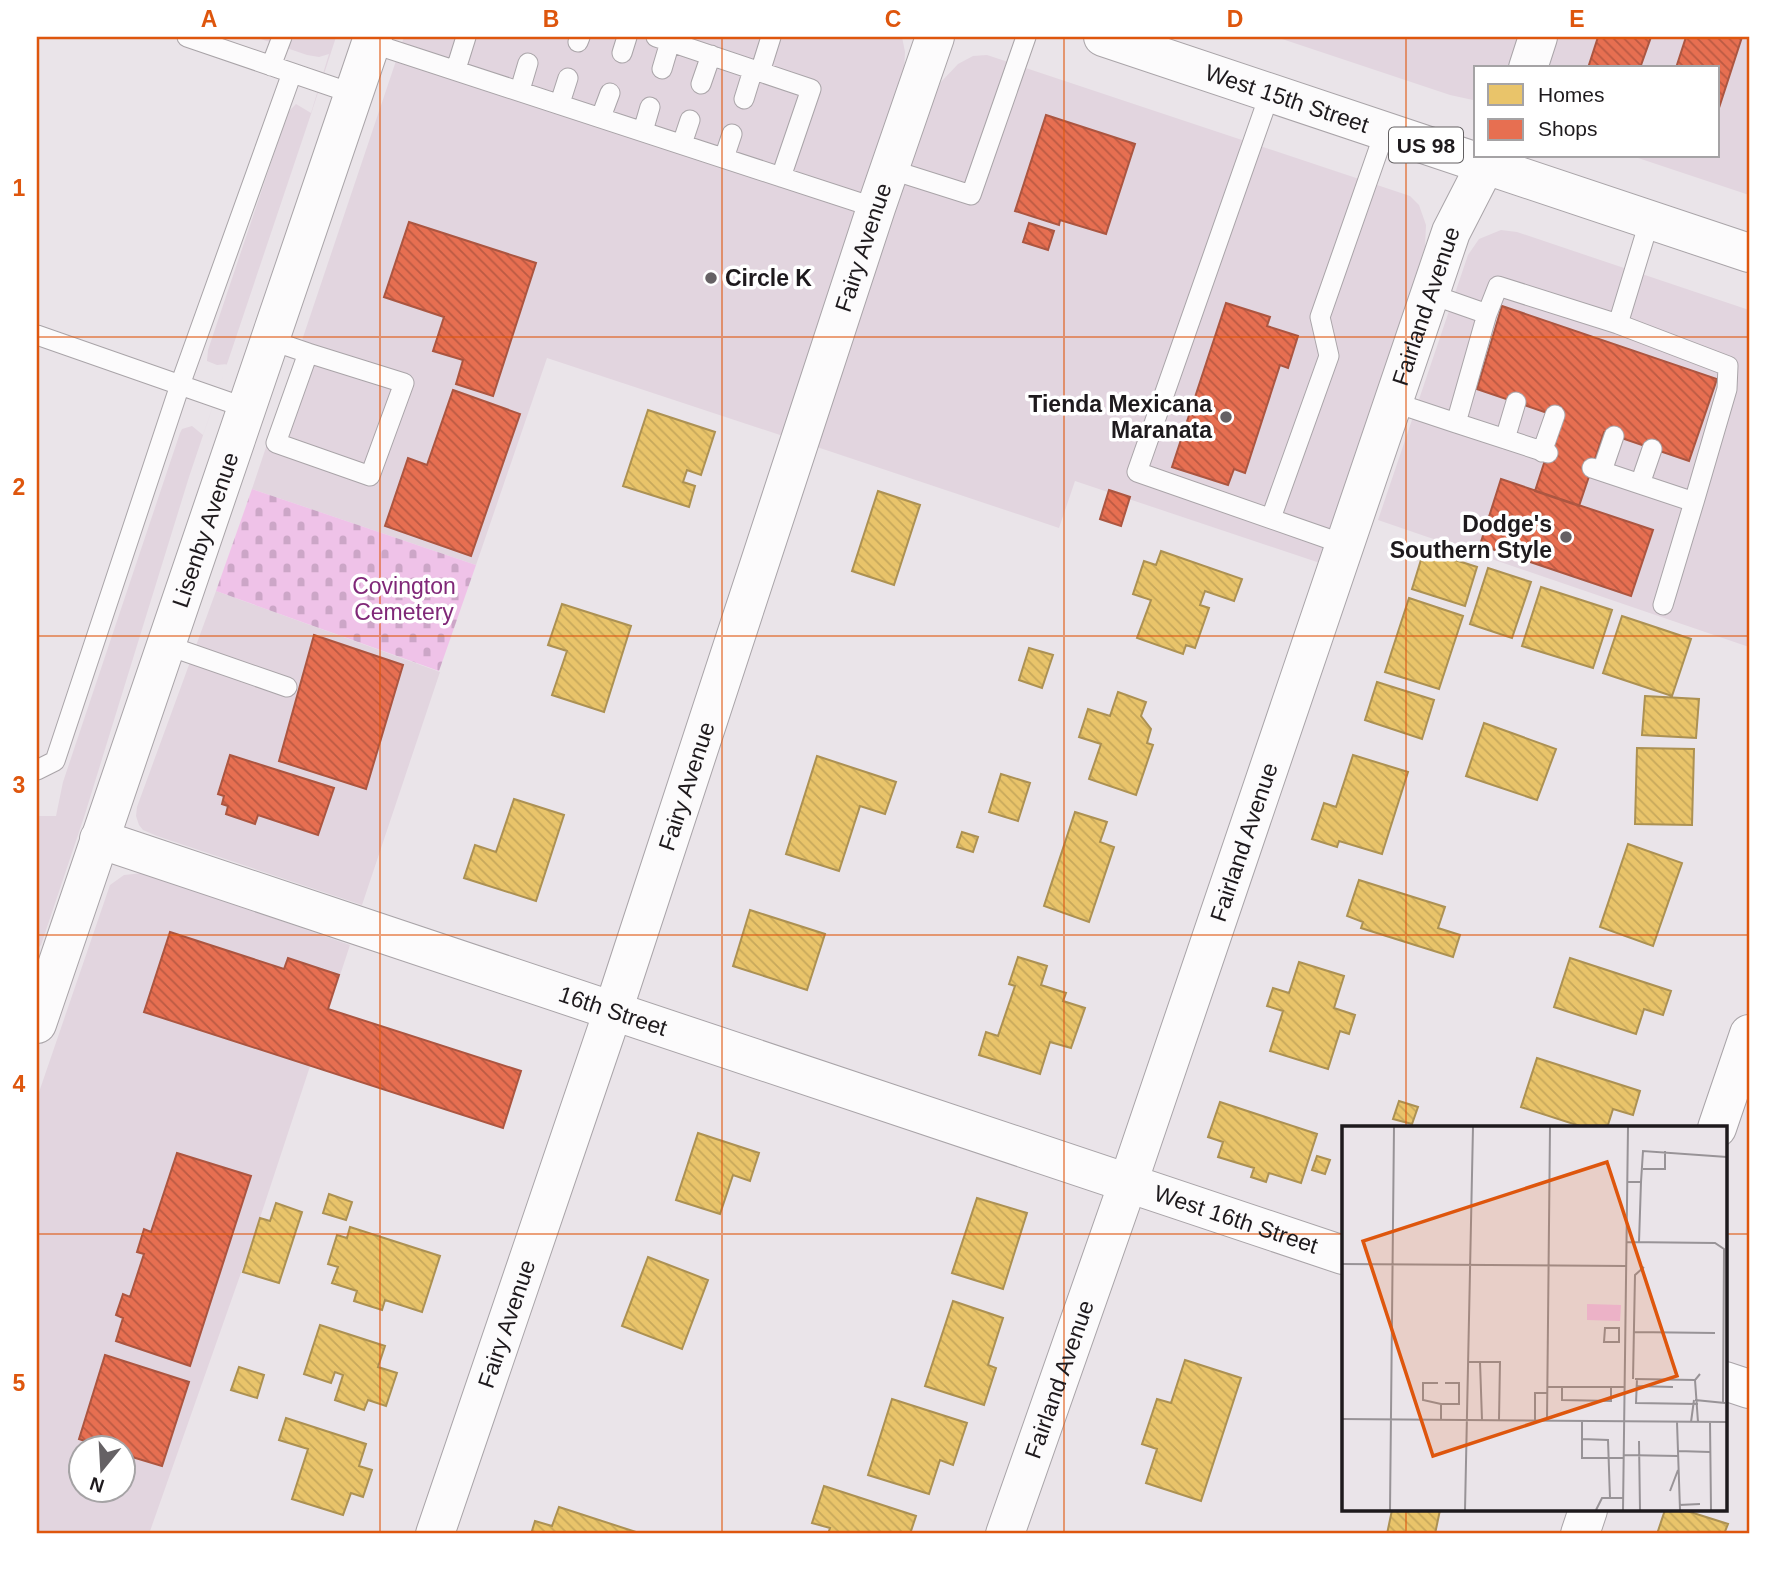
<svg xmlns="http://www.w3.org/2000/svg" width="1786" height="1571" viewBox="0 0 1786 1571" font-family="Arial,sans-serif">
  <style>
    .built { fill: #e2d5df; fill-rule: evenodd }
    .cemetery { fill: url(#cemetery-stones) }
    .homes { fill: url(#homes-back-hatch); stroke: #ac9153; stroke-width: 2 }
    .shops { fill: url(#shops-back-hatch); stroke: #ab5641; stroke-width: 2 }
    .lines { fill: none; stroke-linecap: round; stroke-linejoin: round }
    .lane-casing { stroke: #a9a4a8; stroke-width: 21 }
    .street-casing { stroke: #a9a4a8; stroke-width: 40 }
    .secondary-casing { stroke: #a9a4a8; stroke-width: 40 }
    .highway-casing { stroke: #a9a4a8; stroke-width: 40 }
    .lane { stroke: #fcfbfc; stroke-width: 19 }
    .street { stroke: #fcfbfc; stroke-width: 38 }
    .secondary { stroke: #fcfbfc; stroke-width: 38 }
    .highway { stroke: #fcfbfc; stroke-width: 38 }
    .grid { fill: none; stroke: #de560d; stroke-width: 2; stroke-opacity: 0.55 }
    .poi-dot { fill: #656164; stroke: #fff; stroke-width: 2.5 }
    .labels { text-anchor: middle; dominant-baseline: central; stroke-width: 7; stroke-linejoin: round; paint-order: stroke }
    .shield { fill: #fff; stroke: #625f61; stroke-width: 2 }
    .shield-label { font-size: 21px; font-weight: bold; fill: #1e1a1d }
    .street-label { font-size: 23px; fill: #1e1a1d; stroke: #fff }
    .poi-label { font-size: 23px; font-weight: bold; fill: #1e1a1d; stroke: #fff; text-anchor: end }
    .park-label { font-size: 23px; fill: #802878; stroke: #fff }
    .inset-road { fill: none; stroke: #989397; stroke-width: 2 }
    .view { fill: #de560d; fill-opacity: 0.15; stroke: #de560d; stroke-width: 3.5 }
    .inset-edge { fill: none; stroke: #1e1a1d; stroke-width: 3.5 }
    .neatline { fill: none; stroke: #de560d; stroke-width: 2.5 }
    .grid-label { font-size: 23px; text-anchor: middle; font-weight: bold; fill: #de560d }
  </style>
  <defs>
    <pattern id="cemetery-stones" width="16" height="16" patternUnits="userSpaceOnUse" patternTransform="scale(1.75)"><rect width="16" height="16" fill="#efc2e8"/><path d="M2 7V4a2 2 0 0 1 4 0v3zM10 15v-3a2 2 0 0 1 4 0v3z" fill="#cca6c7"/></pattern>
    <pattern id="homes-back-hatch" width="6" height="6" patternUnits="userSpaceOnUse" patternTransform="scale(1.75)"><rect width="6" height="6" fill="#e9c46a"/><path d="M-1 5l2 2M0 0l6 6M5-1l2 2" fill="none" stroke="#c7a85b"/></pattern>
    <pattern id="shops-back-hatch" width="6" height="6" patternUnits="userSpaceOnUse" patternTransform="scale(1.75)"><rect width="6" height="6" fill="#e76f51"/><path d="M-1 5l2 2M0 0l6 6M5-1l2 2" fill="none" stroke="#bb5a43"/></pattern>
  </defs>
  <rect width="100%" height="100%" fill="#eae4e9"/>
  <!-- built -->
  <path class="built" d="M255 37H336L311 114 189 477 85 814 41 945 37 949V816H56L63 782 180 433 182 429 192 426 203 435 227 364 217 365 207 361 208 350 288 112 296 104 311 113 329 54 319 57 307 55Z
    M404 37H902L905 52 904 72 786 437 547 358 476 565 252 489Z
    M1276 37H1519L1509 68H1476V100H1473L1450 95Z
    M1557 37H1749V195L1632 156H1718V68H1548Z
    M987 55 1410 196 1419 205 1426 225 1425 247 1320 563 1075 481 1059 528 814 446 936 92 941 82 958 64 973 56Z
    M1501 230 1517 232 1749 310V647L1378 520 1468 255 1479 239Z
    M216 591 440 672 362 905 157 836 143 830 139 825 136 816 137 807Z
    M143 873 350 945 255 1233 149 1534H37V1098L110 885 124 875ZM80 1448H122V1490H80Z"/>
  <!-- cemetery -->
  <path class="cemetery" d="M252 489 476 565 439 671 216 591Z"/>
  <!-- homes -->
  <path class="homes" d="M648 410 715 432 701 475 687 470 683 482 695 486 689 507 623 486Z
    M878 491 920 505 894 585 852 571Z
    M1424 550 1477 567 1465 606 1412 589Z
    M1161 551 1242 579 1234 601 1205 591 1200 605 1209 608 1195 648 1186 645 1183 654 1137 638 1151 600 1133 594 1144 561 1156 565Z
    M1488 568 1531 582 1512 638 1470 624Z
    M1541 587 1612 610 1593 668 1522 646Z
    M1409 598 1463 616 1439 689 1385 672Z
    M562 604 631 626 604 712 552 695 567 651 548 645Z
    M1622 616 1691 639 1672 696 1603 673Z
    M1029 648 1053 655 1042 688 1019 680Z
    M1377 682 1434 700 1422 739 1365 720Z
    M1118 692 1146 702 1141 716 1151 729 1147 743 1153 745 1136 795 1089 779 1101 744 1079 737 1088 709 1110 716Z
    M1645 696 1699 699 1696 738 1642 735Z
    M1484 723 1556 749 1537 800 1466 776Z
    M1637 748 1694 749 1692 825 1635 824Z
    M1353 755 1408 772 1382 854 1339 841 1337 847 1312 839 1324 803 1336 807Z
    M817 756 896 782 885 814 860 806 839 871 786 854Z
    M1001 774 1030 783 1018 821 989 812Z
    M514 799 564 815 536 901 464 878 475 845 496 852Z
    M1075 812 1107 822 1100 842 1114 847 1089 922 1044 906Z
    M962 832 978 837 973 852 957 847Z
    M1628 844 1682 863 1653 946 1600 927Z
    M1359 880 1445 907 1438 928 1460 935 1453 957 1361 928 1363 922 1347 916Z
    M750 910 825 934 807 990 733 966Z
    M1018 957 1047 966 1041 985 1066 993 1063 1001 1085 1008 1071 1048 1050 1042 1040 1074 979 1055 986 1032 998 1036 1015 986 1009 984Z
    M1570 958 1671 991 1663 1015 1644 1009 1636 1034 1554 1007Z
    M1299 962 1344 976 1334 1008 1355 1015 1349 1034 1340 1031 1328 1069 1270 1051 1283 1011 1267 1006 1273 988 1289 993Z
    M1537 1058 1640 1091 1633 1115 1613 1109 1607 1128H1586L1521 1107Z
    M1399 1101 1418 1107 1412 1124 1393 1119Z
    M1220 1102 1317 1134 1301 1183 1269 1173 1266 1182 1251 1177 1254 1168 1218 1157 1223 1142 1208 1137Z
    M698 1133 759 1153 750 1181 733 1175 720 1214 676 1200Z
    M1317 1156 1330 1160 1325 1174 1312 1170Z
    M329 1194 352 1202 346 1220 323 1213Z
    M977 1198 1027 1213 1003 1289 952 1273Z
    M276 1203 302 1212 279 1283 243 1272 260 1218 270 1221Z
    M350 1227 440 1256 422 1312 385 1300 382 1310 354 1301 357 1291 332 1283 338 1267 328 1264 337 1235 347 1238Z
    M648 1257 708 1280 682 1349 622 1326Z
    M953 1301 1003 1318 988 1365 996 1368 984 1405 925 1386Z
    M320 1325 385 1346 378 1367 397 1373 386 1406 368 1400 364 1410 335 1400 343 1375 335 1372 331 1383 304 1374Z
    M1185 1360 1241 1378 1201 1501 1146 1483 1157 1449 1142 1444 1157 1399 1171 1403Z
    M239 1367 264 1375 257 1398 231 1390Z
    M892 1399 967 1423 953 1465 940 1460 929 1494 868 1475Z
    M286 1418 366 1444 359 1466 372 1470 363 1497 351 1493 343 1515 292 1499 308 1449 279 1440Z
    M824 1486 916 1516 910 1534H828L830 1528 812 1523Z
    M559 1507 636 1532V1534H531L535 1521 552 1526Z
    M1392 1510H1440L1435 1534H1387Z
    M1665 1510H1684L1728 1524 1724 1534H1657Z"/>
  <!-- shops -->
  <path class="shops" d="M1598 37H1651L1640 68H1588Z
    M1686 37H1742L1718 111V68H1676Z
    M1046 115 1135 144 1106 234 1060 220 1059 225 1015 211Z
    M409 222 536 263 493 396 456 384 463 360 433 351 444 317 384 297Z
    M1029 223 1054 231 1048 250 1023 242Z
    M1226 303 1270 317 1267 326 1298 336 1288 368 1280 365 1245 473 1234 469 1228 485 1172 467Z
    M1502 306 1717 379 1689 461 1604 432 1579 506 1535 491 1559 417 1477 389Z
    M453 390 520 414 471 556 385 526 408 458 427 465Z
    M1501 479 1653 530 1631 596 1480 545Z
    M1109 490 1130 497 1121 526 1100 519Z
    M314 635 403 665 366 789 279 761Z
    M230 755 334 788 318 835 258 815 255 824 226 814 228 806 222 804 224 796 218 794Z
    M170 932 284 969 288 958 339 975 328 1009 521 1071 503 1128 144 1012Z
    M177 1153 251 1176 190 1366 116 1341 123 1318 116 1315 123 1294 130 1297 144 1254 137 1252 144 1229 151 1232Z
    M105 1355 189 1382 162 1466 122 1454V1448H107L79 1439Z"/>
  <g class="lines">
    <!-- lane casing -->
    <g class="lane-casing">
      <path id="lane" d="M187 37 354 94
        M656 37 811 89 781 177
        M578 42 580 37
        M371 43 876 208
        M622 53 627 37
        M271 66 282 37
        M456 69 466 37
        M662 69 670 42
        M760 72 771 37
        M701 84 711 55
        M520 90 528 63
        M1270 93 1137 472 1346 545
        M744 99 753 70
        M560 103 568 78
        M601 117 610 93
        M643 131 650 107
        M682 144 690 120
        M724 158 732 134
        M889 169 971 195 1026 37
        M1430 294 1487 314
        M37 335 246 408
        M270 340 308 353
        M308 353 404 383 370 476 276 443Z
        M1393 402 1456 423
        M1505 439 1516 402
        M1542 452 1555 415
        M1548 453 1456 423 1487 314 1498 286 1618 324 1650 219
        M1592 468 1694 502 1727 389 1728 366 1618 324
        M1602 471 1614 436
        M1640 484 1652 449
        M1271 518 1329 356 1320 317 1385 131
        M1663 605 1694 502
        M166 645 287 687
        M37 770 55 761 180 385 292 73"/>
    </g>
    <!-- street casing -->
    <g class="street-casing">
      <g id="street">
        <path d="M1528 68 1538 37"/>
        <path id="s1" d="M99 839 1343 1255"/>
        <path d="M1717 1128 1749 1034"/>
        <path d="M1725 1381 1749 1389"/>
        <path id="s2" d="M435 1534 613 1011 876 208 935 37"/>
        <path id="s3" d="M1005 1534 1128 1183 1451 232 1490 156"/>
        <path d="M1580 1534 1588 1510"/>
      </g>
    </g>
    <!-- secondary casing -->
    <g class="secondary-casing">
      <g id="secondary">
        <path id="s4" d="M37 1024 373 37"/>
      </g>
    </g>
    <!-- highway casing -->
    <g class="highway-casing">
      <g id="highway">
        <path id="s5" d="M1103 37 1749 253"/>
      </g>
    </g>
    <!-- lane -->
    <use href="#lane" class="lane"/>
    <!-- street -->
    <use href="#street" class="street"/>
    <!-- secondary -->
    <use href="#secondary" class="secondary"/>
    <!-- highway -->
    <use href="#highway" class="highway"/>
  </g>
  <!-- grid -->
  <path class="grid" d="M380 37V1534M722 37V1534M1064 37V1534M1406 37V1128M37 337H1749M37 636H1749M37 935H1749M37 1234H1343M1725 1234H1749M1406 1510V1534"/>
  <!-- markers -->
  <g class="poi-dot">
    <circle cx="711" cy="278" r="7"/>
    <circle cx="1226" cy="417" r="7"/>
    <circle cx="1566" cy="537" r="7"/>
  </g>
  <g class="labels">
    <!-- shield labels -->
    <rect class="shield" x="1389" y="127.5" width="74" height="35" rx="5"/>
    <g class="shield-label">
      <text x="1426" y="145">US 98</text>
    </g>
    <!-- street labels -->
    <g class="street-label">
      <text stroke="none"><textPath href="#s5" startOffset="194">West 15th Street</textPath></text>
      <text stroke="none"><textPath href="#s2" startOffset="1356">Fairy Avenue</textPath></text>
      <text stroke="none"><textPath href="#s3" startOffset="1298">Fairland Avenue</textPath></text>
      <text stroke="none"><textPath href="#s4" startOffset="522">Lisenby Avenue</textPath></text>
      <text stroke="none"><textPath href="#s2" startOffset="789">Fairy Avenue</textPath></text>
      <text stroke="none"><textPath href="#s3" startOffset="732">Fairland Avenue</textPath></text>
      <text stroke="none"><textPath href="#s1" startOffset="542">16th Street</textPath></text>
      <text stroke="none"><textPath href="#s1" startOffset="1199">West 16th Street</textPath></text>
      <text stroke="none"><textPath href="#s2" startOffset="222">Fairy Avenue</textPath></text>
      <text stroke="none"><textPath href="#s3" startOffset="164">Fairland Avenue</textPath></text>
    </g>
    <!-- poi labels -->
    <g class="poi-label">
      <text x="725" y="278" text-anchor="start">Circle K</text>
      <text x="1212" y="404">Tienda Mexicana<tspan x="1212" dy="26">Maranata</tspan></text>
      <text x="1552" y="524">Dodge's<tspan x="1552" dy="26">Southern Style</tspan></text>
    </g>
    <!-- park labels -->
    <g class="park-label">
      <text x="404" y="586">Covington<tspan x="404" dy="26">Cemetery</tspan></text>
    </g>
  </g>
  <!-- overview -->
  <g transform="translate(1342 1126)">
    <rect width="385" height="385" fill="#eae4e9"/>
    <path d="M245 178 279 179 278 195 245 194Z" fill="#efc2e8"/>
    <path class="inset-road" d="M301 43H323V25M285 56H299L301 25 385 31M284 116 373 117 382 123 381 277M297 116 299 56M0 138 284 140M263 202H277V216H262ZM291 206 373 207M126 236H158L157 294M138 236 140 294M291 253 293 149 302 141M293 253 353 254M295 253 294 277 356 278M96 257H81V274L99 278M294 260 331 261M206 261H282M220 261V274L269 275V261M353 274 383 277M0 293 385 296M99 294V278H117V257H103M193 294V267H206M205 294 208 1M240 295V332H282M335 296 338 384M349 296 352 274M356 296 353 254 358 248M368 296 369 384M240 313 266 314 268 372M297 315 298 384M336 325 368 326M282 329 336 330M328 365 336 344M337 379 358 378M48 384 52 1M123 384 131 1M254 384 260 372H281M281 384 286 1"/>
    <path class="view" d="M265 36 335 250 91 330 21 115Z"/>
    <rect width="385" height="385" class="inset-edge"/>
  </g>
  <!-- border -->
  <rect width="1786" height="1571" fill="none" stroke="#ffffff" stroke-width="77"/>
  <!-- legend -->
  <rect x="1474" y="66" width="245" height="91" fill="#ffffff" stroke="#a5a3a5" stroke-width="2"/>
  <rect x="1488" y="84" width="35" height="21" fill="#e9c46a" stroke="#a5a3a5" stroke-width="2"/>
  <text x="1538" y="102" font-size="21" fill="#1e1a1d">Homes</text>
  <rect x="1488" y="119" width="35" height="21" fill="#e76f51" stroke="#a5a3a5" stroke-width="2"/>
  <text x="1538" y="136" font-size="21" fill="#1e1a1d">Shops</text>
  <!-- north arrow -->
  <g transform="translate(102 1469) rotate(198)"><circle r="33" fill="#ffffff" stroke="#a5a3a5" stroke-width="2"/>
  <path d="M0-5L12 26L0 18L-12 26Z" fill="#656164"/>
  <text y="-10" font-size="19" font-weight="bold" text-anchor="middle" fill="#1e1a1d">N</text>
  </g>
  <rect x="38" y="38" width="1710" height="1494" class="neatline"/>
  <g class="grid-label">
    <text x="209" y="27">A</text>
    <text x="551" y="27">B</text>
    <text x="893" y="27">C</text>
    <text x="1235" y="27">D</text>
    <text x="1577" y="27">E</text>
    <text x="19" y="196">1</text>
    <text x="19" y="495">2</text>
    <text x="19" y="793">3</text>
    <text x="19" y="1092">4</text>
    <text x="19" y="1391">5</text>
  </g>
</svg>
